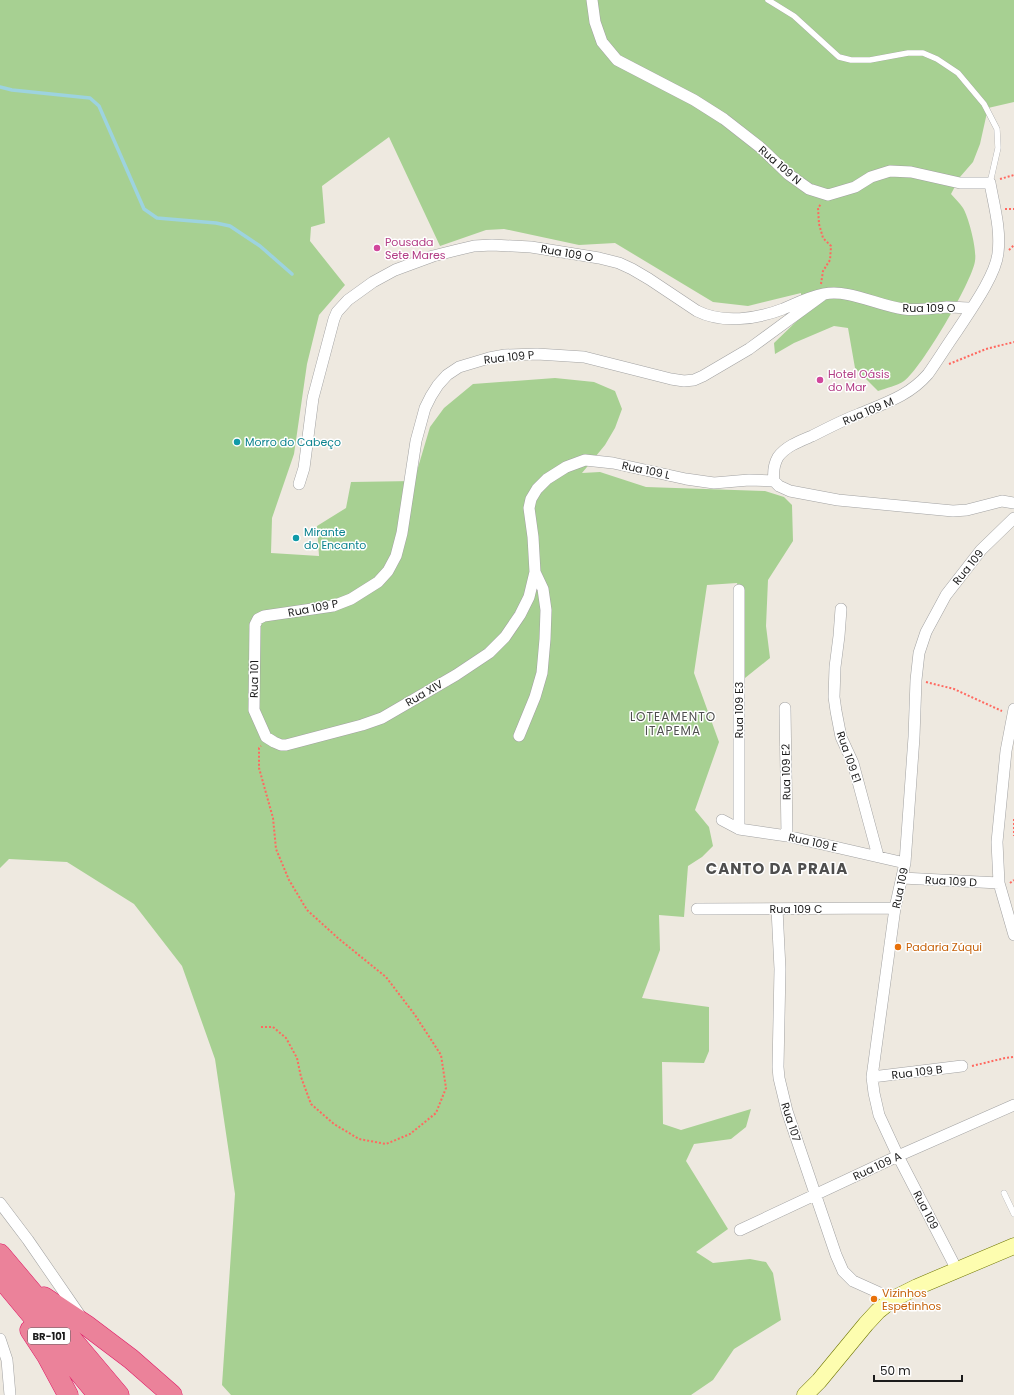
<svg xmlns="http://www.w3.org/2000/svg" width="1014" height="1395" viewBox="0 0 1014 1395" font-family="Poppins,sans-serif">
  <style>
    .forest { fill: #a7d092 }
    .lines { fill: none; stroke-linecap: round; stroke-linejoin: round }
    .stream { stroke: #9dd3df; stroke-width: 3.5 }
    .service-casing { stroke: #a2a2a2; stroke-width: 6 }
    .minor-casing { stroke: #a2a2a2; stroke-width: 12 }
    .secondary-casing { stroke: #6e7500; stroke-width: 17 }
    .motorway-casing { stroke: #e01967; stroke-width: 21 }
    .path { stroke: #ff6960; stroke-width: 2; stroke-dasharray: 2 2; stroke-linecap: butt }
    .service { stroke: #fff; stroke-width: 5.5 }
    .minor { stroke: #fff; stroke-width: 11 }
    .secondary { stroke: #fdfdaf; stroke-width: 16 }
    .motorway { stroke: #eb829a; stroke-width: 20 }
    .hotel-dot { fill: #d1479c; stroke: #fff; stroke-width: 1.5 }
    .culture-dot { fill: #0f9aa8; stroke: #fff; stroke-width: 1.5 }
    .food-dot { fill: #e8710a; stroke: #fff; stroke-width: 1.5 }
    .labels { text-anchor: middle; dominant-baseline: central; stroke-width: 3; stroke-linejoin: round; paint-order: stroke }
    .shield { fill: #fff; stroke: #5f5f5f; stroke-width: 1 }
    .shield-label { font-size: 10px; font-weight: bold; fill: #1b1b1b }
    .street-label { font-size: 11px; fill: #1b1b1b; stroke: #fff }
    .hotel-label { font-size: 11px; fill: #b23c85; stroke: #fff; text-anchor: start }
    .culture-label { font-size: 11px; fill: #0d838f; stroke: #fff; text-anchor: start }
    .food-label { font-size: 11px; fill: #c56008; stroke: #fff; text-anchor: start }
    .neighbourhood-label { font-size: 12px; letter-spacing: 1px; fill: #4e4e4e; stroke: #fff }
    .district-label { font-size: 15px; font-weight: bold; letter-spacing: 1px; fill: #4e4e4e; stroke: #fff }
  </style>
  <rect width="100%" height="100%" fill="#eee9e0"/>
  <!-- forest -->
  <path class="forest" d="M0 0H1014V102L988 108 980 144 973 162 960 177 951 194C955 199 960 203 963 208 969 218 977 250 975 261 972 282 921 369 904 381 897 386 886 388 878 391L855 368 848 328 834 326 794 343 775 354 774 343 802 316 801 293 748 306 713 302 615 243 579 245 504 229 486 230 440 246 389 137 322 186 325 223 311 227 310 241 345 285 319 315 307 364 294 454 272 518 271 553 319 556 317 526 346 508 351 482 414 481 430 427 444 408 473 384 555 378 594 382 615 391 622 409 615 428 605 445 582 473 600 472 646 487 765 491 784 497 792 505 793 541 768 580 766 626 770 658 745 678V611L737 583 707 585 694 673 719 742 695 810 709 827 713 846 702 857 688 866 684 917 659 915 660 950 642 998 709 1007V1051L704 1063 662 1062 663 1124 681 1130 751 1109 746 1127 731 1139 694 1144 686 1161 728 1229 696 1252 713 1263 750 1259 766 1262 773 1273 781 1320 734 1349 713 1380 691 1395H231L222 1385 235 1194 215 1059 182 966 134 904 67 862 9 859 0 868Z"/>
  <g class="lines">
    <!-- stream -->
    <path class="stream" d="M0 87 12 90 90 98 99 106 144 209 157 218 216 223 230 226 260 246 292 274"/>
    <!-- service casing -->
    <g class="service-casing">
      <path id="service" d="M768 0 794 16 839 57 851 60H870L908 53H923L937 59 958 73 984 104 997 129 998 148 990 183
        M1004 1193 1014 1214"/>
    </g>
    <!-- minor casing -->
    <g class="minor-casing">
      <path id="minor" d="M592 0 595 22 602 42 617 60 694 100 724 119 761 148 788 174 809 189 828 195 855 187 871 177 890 171 911 172 960 183H990C994 206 1001 229 998 253 996 275 970 311 957 331 947 345 938 360 928 374 909 396 885 403 859 414 843 420 828 428 812 436 800 441 786 446 778 457 774 464 773 473 774 481
        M299 484 304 468 313 398 334 319 337 312 348 300 373 282 395 270 433 256 457 250 474 246 492 245 531 247 599 258 619 263 632 269 649 279 697 311C723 324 757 319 783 309 797 303 809 297 824 294 850 289 878 306 904 309 918 311 933 308 947 307 955 307 963 308 971 308
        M535 572 529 597 520 615 505 637 489 653 456 675 382 718 362 725 286 745H281L274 742 266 737 254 710 255 625 258 619 264 616 333 606 351 599 378 582 388 571 396 556 402 533 416 441 425 408 431 396 438 385 447 375 459 367 489 358 505 355 537 354 584 357 671 379 684 381 694 380 703 376 749 349 824 294
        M739 590V829
        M841 609 839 636 835 667 834 697 836 711 841 737 853 763 878 856
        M785 708 787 836
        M1014 709 1006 751 997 842 999 883 1014 935
        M519 736 535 697 542 673 545 639 546 610 543 589 535 572 533 537 529 508 531 499 537 489 547 479 566 467 585 460 613 463 686 479 714 483 749 480 774 481 779 486 790 491 838 500 953 511 967 510 1002 501 1014 503
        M722 820 739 829 787 836 905 863
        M902 878 999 883
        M697 909 895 908
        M777 909 780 969 778 1067 779 1078 787 1111 836 1255 843 1271 853 1281 893 1299
        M872 1077 962 1066
        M0 1203 28 1240 79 1314
        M740 1230 898 1156 1014 1105
        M957 1270 898 1156 879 1115 874 1093 872 1077 895 908 905 863 914 737 916 680 919 653 926 632 946 595 981 550 1014 518
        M0 1339 7 1360 10 1395"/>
    </g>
    <!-- secondary casing -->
    <g class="secondary-casing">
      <path id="secondary" d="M805 1395 819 1381 866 1324 878 1311 893 1299 917 1287 1014 1246"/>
    </g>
    <!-- motorway casing -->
    <g class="motorway-casing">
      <path id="motorway" d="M0 1254 119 1395
        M0 1277 98 1395
        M44 1297 86 1325 131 1359 172 1395
        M30 1330 47 1356 68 1395"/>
    </g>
    <!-- path -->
    <path class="path" d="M1000 179 1014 175
      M1005 209H1014
      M1009 250 1014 245
      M821 284 823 271 830 260 831 246 823 238 819 224 818 208 821 204
      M949 364 986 349 1014 342
      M926 682 954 689 1002 711
      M1014 819V836
      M1010 883 1014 880
      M261 1027H273L286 1038 297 1058 301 1077 311 1104 334 1124 359 1139 386 1144 410 1134 436 1113 446 1088 441 1055 415 1015 386 977 339 939 307 910 289 880 276 849 273 818 259 768V748L261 746
      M972 1066 1005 1058 1014 1057"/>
    <!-- service -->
    <use href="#service" class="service"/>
    <!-- minor -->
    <use href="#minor" class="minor"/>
    <!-- secondary -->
    <use href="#secondary" class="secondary"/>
    <!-- motorway -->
    <use href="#motorway" class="motorway"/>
  </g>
  <!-- markers -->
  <g class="hotel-dot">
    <circle cx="377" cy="248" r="4"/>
    <circle cx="820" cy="380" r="4"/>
  </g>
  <g class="culture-dot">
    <circle cx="237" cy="442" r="4"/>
    <circle cx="296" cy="538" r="4"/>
  </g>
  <g class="food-dot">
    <circle cx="898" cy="947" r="4"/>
    <circle cx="874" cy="1299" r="4"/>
  </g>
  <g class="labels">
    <!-- shield labels -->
    <rect class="shield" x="28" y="1328" width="42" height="16" rx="3"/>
    <g class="shield-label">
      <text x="49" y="1336">BR-101</text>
    </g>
    <!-- street labels -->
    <g class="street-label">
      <text transform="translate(780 165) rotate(41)">Rua 109 N</text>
      <text transform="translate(567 253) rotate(10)">Rua 109 O</text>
      <text x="929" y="308">Rua 109 O</text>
      <text transform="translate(509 357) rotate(-6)">Rua 109 P</text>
      <text transform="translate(868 411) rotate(-23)">Rua 109 M</text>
      <text transform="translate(646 470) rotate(12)">Rua 109 L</text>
      <text transform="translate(968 567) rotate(-51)">Rua 109</text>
      <text transform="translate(313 608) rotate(-11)">Rua 109 P</text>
      <text transform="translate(254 679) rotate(-89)">Rua 101</text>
      <text transform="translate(424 693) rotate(-30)">Rua XIV</text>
      <text transform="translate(739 710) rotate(-90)">Rua 109 E3</text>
      <text transform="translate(849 757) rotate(71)">Rua 109 E1</text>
      <text transform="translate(786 772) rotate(-91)">Rua 109 E2</text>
      <text transform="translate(813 842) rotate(12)">Rua 109 E</text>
      <text transform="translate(951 881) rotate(3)">Rua 109 D</text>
      <text transform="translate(900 888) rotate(-78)">Rua 109</text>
      <text x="796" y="909">Rua 109 C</text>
      <text transform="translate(917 1072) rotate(-7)">Rua 109 B</text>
      <text transform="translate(791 1122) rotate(72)">Rua 107</text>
      <text transform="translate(877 1166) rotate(-25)">Rua 109 A</text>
      <text transform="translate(926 1210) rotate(63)">Rua 109</text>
    </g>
    <!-- hotel labels -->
    <g class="hotel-label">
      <text x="385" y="242">Pousada<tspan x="385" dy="13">Sete Mares</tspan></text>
      <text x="828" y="374">Hotel Oásis<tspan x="828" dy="13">do Mar</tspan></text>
    </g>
    <!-- culture labels -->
    <g class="culture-label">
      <text x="245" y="442">Morro do Cabeço</text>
      <text x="304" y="532">Mirante<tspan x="304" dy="13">do Encanto</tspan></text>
    </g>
    <!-- food labels -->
    <g class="food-label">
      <text x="906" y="947">Padaria Zúqui</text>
      <text x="882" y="1293">Vizinhos<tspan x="882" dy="13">Espetinhos</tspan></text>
    </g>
    <!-- neighbourhood labels -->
    <g class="neighbourhood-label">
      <text x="673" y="716">LOTEAMENTO<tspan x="673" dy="14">ITAPEMA</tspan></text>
    </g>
    <!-- district labels -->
    <g class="district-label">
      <text x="777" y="868">CANTO DA PRAIA</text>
    </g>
  </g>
  <!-- scale -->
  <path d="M874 1375v6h88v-6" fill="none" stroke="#1b1b1b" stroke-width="2"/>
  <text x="880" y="1375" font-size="12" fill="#1b1b1b" stroke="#ffffff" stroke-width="3" paint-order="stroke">50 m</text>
</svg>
